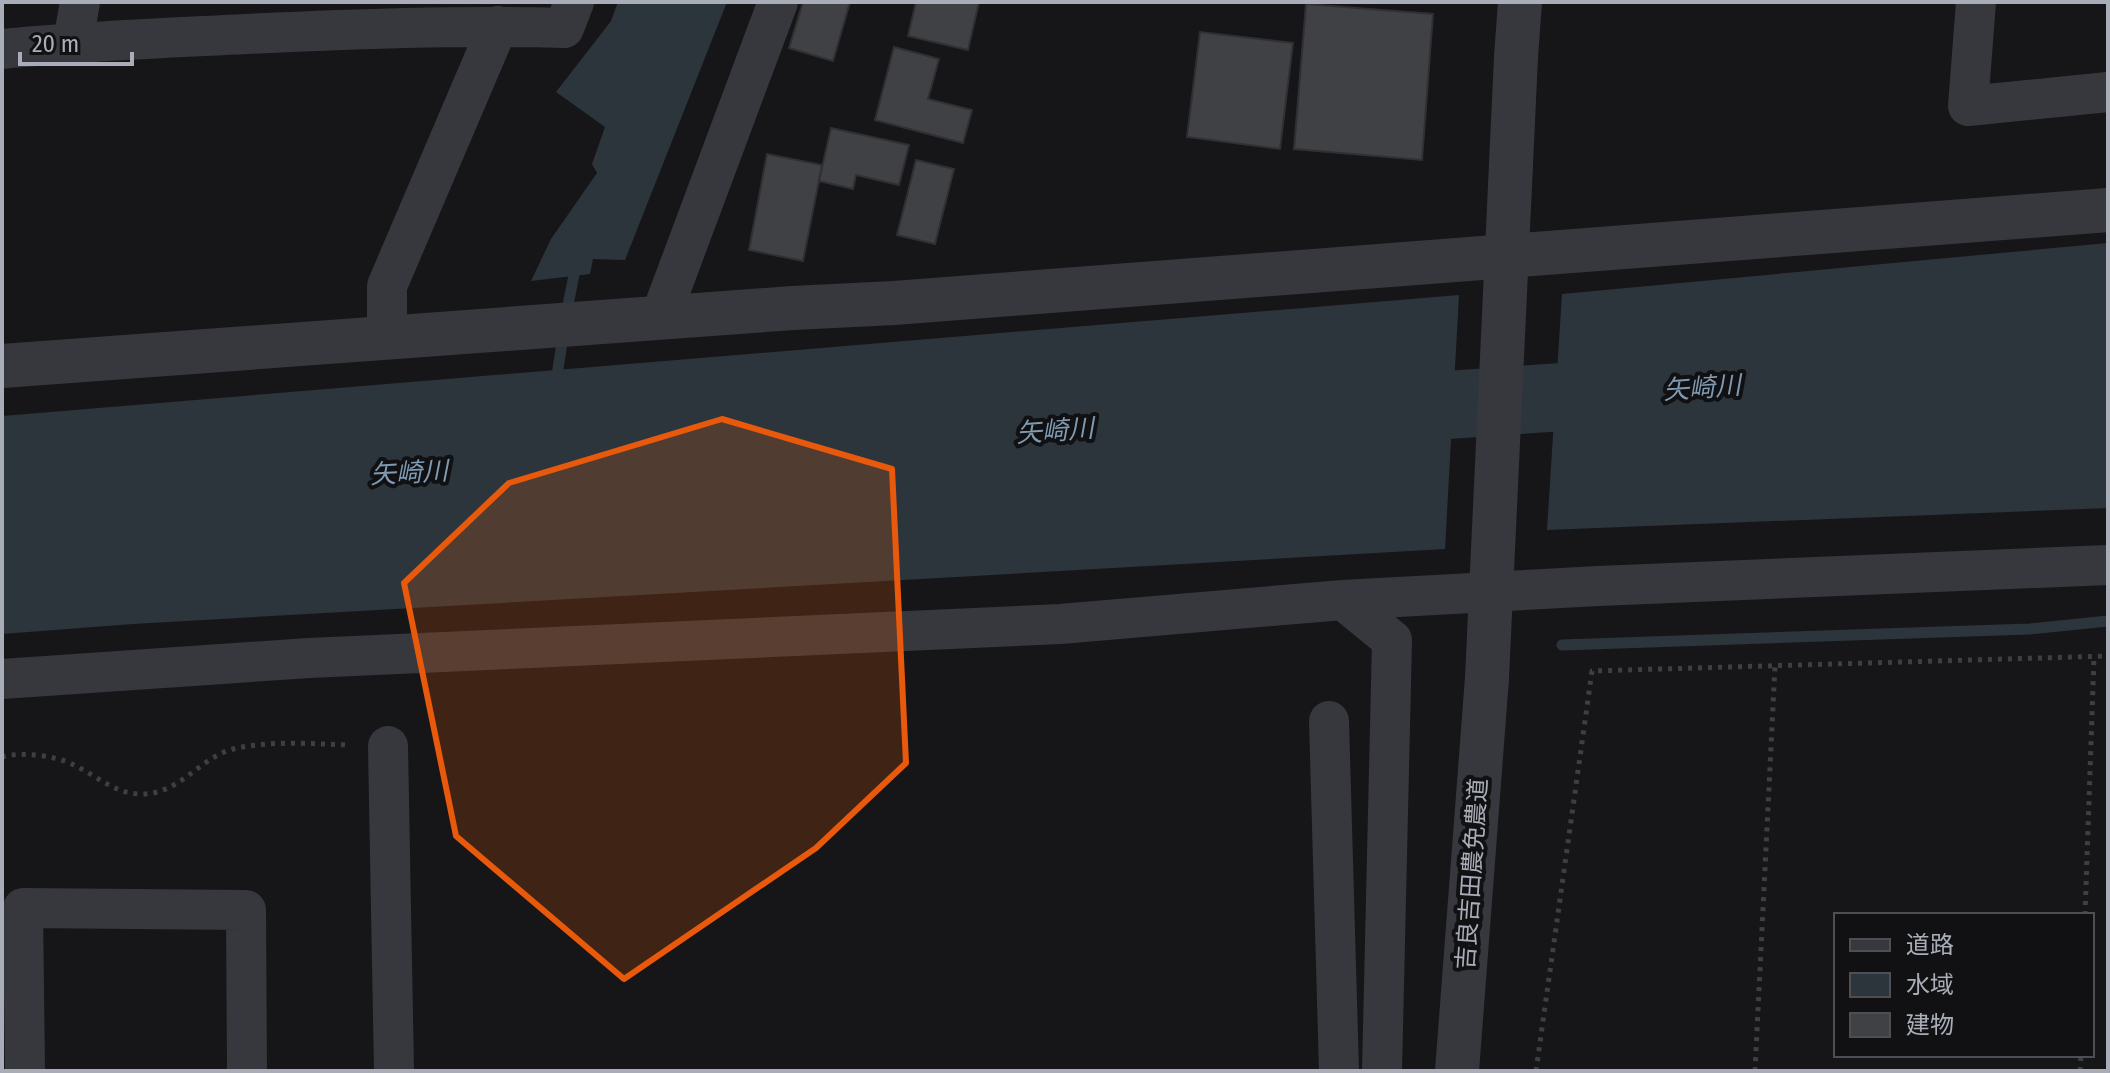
<svg xmlns="http://www.w3.org/2000/svg" width="2110" height="1073" viewBox="0 0 2110 1073" font-family="'Fira Sans Condensed','Noto Sans JP',sans-serif">
  <style>
    .water { fill: #2c353c }
    .lines { fill: none; stroke-linecap: round; stroke-linejoin: round }
    .stream { stroke: #2c353c; stroke-width: 11 }
    .river { stroke: #2c353c; stroke-width: 68 }
    .building { fill: #404145; stroke: #303034; stroke-width: 2 }
    .path { stroke: #3d3f44; stroke-width: 5; stroke-dasharray: 4 6; stroke-linecap: butt }
    .minor { stroke: #37383d; stroke-width: 40 }
    .tertiary { stroke: #37383d; stroke-width: 44 }
    .tertiary-bridge { stroke: #37383d; stroke-width: 44 }
    .marked { fill: #e8590c; fill-opacity: 0.2; stroke: #e8590c; stroke-width: 6; stroke-linejoin: round }
    .labels { text-anchor: middle; dominant-baseline: central; stroke-width: 8; stroke-linejoin: round; paint-order: stroke }
    .street-label { font-size: 24px; fill: #a8adb8; stroke: #111113 }
    .water-label { font-size: 26px; font-style: italic; fill: #7f9bb3; stroke: #111113 }
  </style>
  <rect width="100%" height="100%" fill="#161618"/>
  <!-- water -->
  <path class="water" d="M618 2H727L625 260 593 259 590 274 531 281 551 239 597 173 592 164 605 127 556 92 611 21Z
    M2108 243V508L1547 530 1562 294Z
    M1459 295 1445 549 133 624 2 634V416Z"/>
  <g class="lines">
    <!-- stream -->
    <path class="stream" d="M566 315 576 265
      M556 382 563 336
      M1562 645 2030 629 2108 621"/>
    <!-- river -->
    <path class="river" d="M1360 411 1650 391"/>
  </g>
  <!-- building -->
  <path class="building" d="M803 2H850L833 61 789 48Z
    M916 2H979L968 50 908 36Z
    M1306 4 1433 14 1422 160 1294 149Z
    M1200 32 1293 43 1280 149 1187 137Z
    M894 47 939 59 928 99 972 110 963 143 875 120Z
    M831 128 909 145 899 185 856 175 853 189 819 181Z
    M767 154 822 165 803 261 749 250Z
    M916 160 954 169 935 244 897 235Z"/>
  <g class="lines">
    <!-- path -->
    <path class="path" d="M2 757C21 751 57 756 74 765 97 776 115 794 141 794 179 795 199 758 233 749 271 740 312 744 351 745
      M2085 915 2094 658
      M1536 1071 1592 671 2108 656
      M1755 1071 1775 666
      M2080 1071 2081 1055"/>
    <!-- minor -->
    <path class="minor" d="M1976 2 1968 106 2108 92
      M73 42 80 2
      M2 49C83 41 165 38 246 34 352 29 458 25 564 28L574 2
      M660 318 778 2
      M387 337V286L498 26
      M1343 600 1392 640 1382 1071
      M2 679 309 658 1060 624 1343 600 1598 586 2108 565
      M1329 721 1339 1071
      M388 746 394 1071
      M25 1071 23 908 246 910 247 1071"/>
    <!-- tertiary -->
    <path class="tertiary" d="M1516 57 1520 2
      M2 366 793 308 894 303 2108 210
      M1457 1071 1487 678"/>
    <!-- tertiary-bridge -->
    <path class="tertiary-bridge" d="M1487 678 1516 57"/>
  </g>
  <!-- marked area -->
  <path class="marked" d="M722 419 892 469 906 763 816 848 624 979 456 836 404 583 509 483Z"/>
  <g class="labels">
    <!-- street labels -->
    <g class="street-label">
      <text transform="translate(1472 874) rotate(-86)">吉良吉田農免農道</text>
    </g>
    <!-- water labels -->
    <g class="water-label">
      <text transform="translate(1702 388) rotate(-4)">矢崎川</text>
      <text transform="translate(1055 431) rotate(-4)">矢崎川</text>
      <text transform="translate(409 473) rotate(-3)">矢崎川</text>
    </g>
  </g>
  <!-- border -->
  <rect width="2110" height="1073" fill="none" stroke="#a8adb8" stroke-width="8"/>
  <!-- legend -->
  <rect x="1834" y="913" width="260" height="144" fill="#111113" stroke="#4d4f55" stroke-width="2"/>
  <rect x="1850" y="939" width="40" height="12" fill="#37383d" stroke="#4d4f55" stroke-width="2"/>
  <text x="1906" y="953" font-size="24" fill="#a8adb8">道路</text>
  <rect x="1850" y="973" width="40" height="24" fill="#2c353c" stroke="#4d4f55" stroke-width="2"/>
  <text x="1906" y="993" font-size="24" fill="#a8adb8">水域</text>
  <rect x="1850" y="1013" width="40" height="24" fill="#404145" stroke="#4d4f55" stroke-width="2"/>
  <text x="1906" y="1033" font-size="24" fill="#a8adb8">建物</text>
  <!-- scale -->
  <path d="M20 52v12h112v-12" fill="none" stroke="#a8adb8" stroke-width="4"/>
  <text x="32" y="52" font-size="24" fill="#a8adb8" stroke="#111113" stroke-width="6" paint-order="stroke">20 m</text>
</svg>
